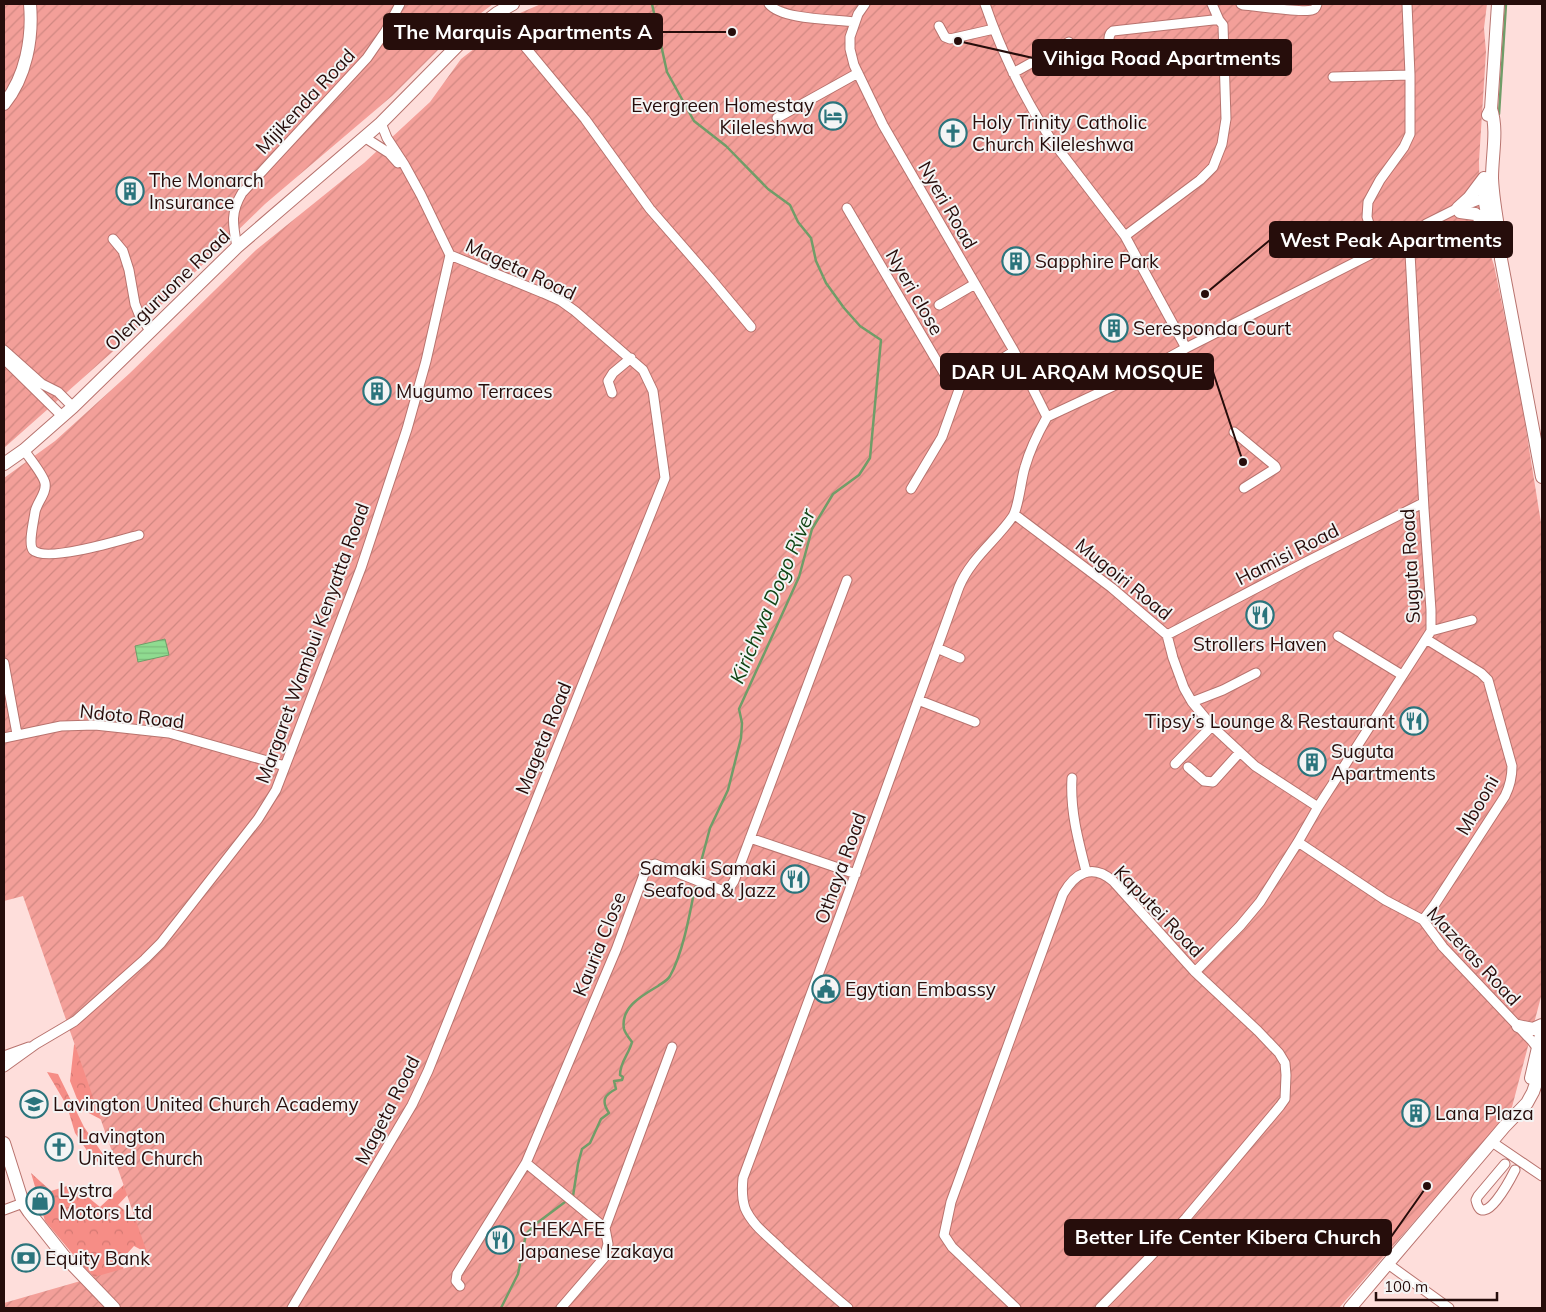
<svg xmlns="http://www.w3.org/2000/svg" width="1546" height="1312" viewBox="0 0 1546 1312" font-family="Mulish,sans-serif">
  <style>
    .forest { fill: url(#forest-crowns) }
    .garden { fill: url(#garden-furrows) }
    .water { fill: url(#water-rules); stroke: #709d68 }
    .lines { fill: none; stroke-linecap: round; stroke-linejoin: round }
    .stream { stroke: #709d68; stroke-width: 2.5 }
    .street-casing { stroke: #b8736e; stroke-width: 11 }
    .secondary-casing { stroke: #b8736e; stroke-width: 14 }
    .street { stroke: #fff; stroke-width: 9 }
    .secondary { stroke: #fff; stroke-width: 12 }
    .labels { text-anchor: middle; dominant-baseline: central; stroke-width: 4; stroke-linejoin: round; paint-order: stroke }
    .street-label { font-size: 19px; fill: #260d0b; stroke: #f4f4f4 }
    .poi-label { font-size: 19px; fill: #260d0b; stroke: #f4f4f4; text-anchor: start }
    .water-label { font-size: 20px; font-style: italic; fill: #0f4414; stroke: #f4f4f4 }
    .leader { fill: none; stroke: #260d0b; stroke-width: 2 }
    .callout-dot { fill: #260d0b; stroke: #f4f4f4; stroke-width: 2 }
    .callout { fill: #260d0b; stroke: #260d0b; stroke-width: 2 }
    .callout-label { font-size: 20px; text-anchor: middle; font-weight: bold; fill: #fff }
  </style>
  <defs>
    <pattern id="forest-crowns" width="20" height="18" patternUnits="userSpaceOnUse" patternTransform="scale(1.25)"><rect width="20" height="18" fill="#f68d86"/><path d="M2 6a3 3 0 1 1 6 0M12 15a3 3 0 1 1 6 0" fill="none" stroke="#d37872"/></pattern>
    <pattern id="garden-furrows" width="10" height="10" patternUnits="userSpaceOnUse" patternTransform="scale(1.25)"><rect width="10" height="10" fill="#f39f99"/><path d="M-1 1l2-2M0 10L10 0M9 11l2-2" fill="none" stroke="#d08882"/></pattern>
    <pattern id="water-rules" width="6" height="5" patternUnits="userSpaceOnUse" patternTransform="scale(1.25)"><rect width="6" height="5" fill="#8fdb90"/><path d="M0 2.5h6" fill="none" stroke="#7bbb7b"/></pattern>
  </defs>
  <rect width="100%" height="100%" fill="#fededb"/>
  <!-- forest -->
  <path class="forest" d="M425 804 443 838 410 851 429 880 399 955 363 945 358 978 371 1009 352 1039 337 1058 349 1074 348 1089H319L343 1103 323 1102 277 1118 254 1116 268 1152 243 1149 232 1165 233 1185 220 1201 200 1208 180 1204 166 1190 151 1181 134 1188 118 1205 140 1223 152 1238 149 1254 134 1246 122 1259 124 1272 136 1269 124 1303 107 1290 81 1264 45 1221 31 1173 51 1191 67 1186 83 1193 100 1207 129 1180 124 1169 113 1160 99 1163 88 1152 75 1133 67 1106 47 1072 58 1074 84 1127 103 1154 113 1150 136 1135 141 1113 151 1097 143 1081 133 1076 115 1087 117 1108 129 1134 81 1109 70 1081 74 1045 94 1023 128 1059 154 1081 163 1102 180 1092 198 1129 214 1138 269 1074 275 1040 300 1032 326 1014 316 991 271 982 297 977 334 955 369 915 386 872 406 829 396 810Z"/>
  <!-- garden -->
  <path class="garden" d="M4 4H493L456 32 392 96 265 204 119 346 4 448Z
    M541 4H1487L1484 28 1486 52 1479 161 1480 225 1494 265 1520 392 1542 529V993L1512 1107 1480 1146 1339 1308H4V1303L150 1261 23 896 4 901V478L55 441 130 373 256 250 364 163 430 102 461 59 520 13Z"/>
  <!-- water -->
  <path class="water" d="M165 639 169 655 138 662 135 646Z"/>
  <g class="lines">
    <!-- stream -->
    <path class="stream" d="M652 4 667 72 694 121 726 146 768 189 790 205 798 222 811 238 816 261 826 283 844 308 860 326 881 340 870 458 859 475 833 494 812 529 799 577 739 709 742 723 741 738 728 790 710 828 698 873
      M1499 114 1506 4
      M501 1308 518 1274 526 1234 537 1223 573 1196 578 1164 582 1149 590 1143 601 1119 609 1113C601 1101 604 1095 616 1089L614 1081 622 1080 623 1077 620 1075C620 1062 629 1054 632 1042 629 1038 625 1033 624 1029 620 1007 643 995 658 986 662 983 667 981 670 976 683 953 690 913 695 887"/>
    <!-- street casing -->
    <g class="street-casing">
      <path id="street" d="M769 4C782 20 834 19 855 22
        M865 4 858 14 850 37V49L854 65 883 125 1014 351 1047 417
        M985 4C1001 51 1023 96 1050 138L1125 236 1186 348
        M1212 4 1219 20
        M1241 4 1243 5C1256 6 1303 13 1312 10 1316 9 1316 7 1317 4
        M497 13 585 119 650 209 711 279 751 327
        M939 26 945 37 950 39 994 29
        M1118 62C1114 53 1103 38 1113 31L1213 20H1219L1223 25 1226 119 1222 144 1213 167 1200 180 1125 236
        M1013 73 1069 42
        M1333 77 1410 75
        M777 118 858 73
        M364 137 389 153 398 163
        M847 208 945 375 952 383 961 384
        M113 239 123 251 129 270 135 304 139 314 151 332
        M237 247C233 225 230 213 242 193L367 58 385 32 400 4
        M1377 250 1367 217 1368 202 1380 180 1404 147 1410 134V75L1407 4
        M939 305 975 284
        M4 350 42 384 58 392 73 407
        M4 359 62 416
        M612 393 608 381 613 373 631 358
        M1047 417 1135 376 1186 348 1409 235 1422 228 1426 224 1458 208 1489 196
        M1234 432 1275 466 1276 468 1244 488
        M24 450C30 459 43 474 45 483 47 493 37 502 35 512 34 520 28 544 33 550 46 563 121 540 139 535
        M911 489 942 437 961 384 968 381 1014 351
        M1014 514 1112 588 1167 635 1173 658 1184 688 1192 702 1212 726 1255 766 1318 807
        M1431 631 1472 620
        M1167 635 1304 563 1423 503
        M1338 636 1402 675
        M937 648 960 658
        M4 663 17 734
        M918 700 975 722
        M1192 702 1223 690 1256 673
        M4 738 61 726 95 725 169 733 285 766
        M1175 764 1212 726
        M1188 767 1204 781 1213 782 1240 752
        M1072 778C1070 810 1078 840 1086 871
        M750 838 856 874
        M1298 842 1385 900 1423 920 1443 947 1532 1041 1539 1050
        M1423 920 1435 904 1505 796C1510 786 1512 778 1512 766L1488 680 1481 673 1426 639
        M1195 972 1240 926 1260 902 1298 842 1318 807 1431 631V610L1424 509 1409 235
        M4 1056 29 1047
        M4 1067 36 1044 75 1021 145 959 161 943 258 819 276 790 361 568 407 429 426 361 450 255 421 195 404 164 387 138 381 123
        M1492 1142 1542 1176
        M1505 1164 1478 1196 1476 1200C1483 1232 1511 1178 1515 1170
        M4 1210 23 1203
        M605 1228 672 1047
        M1388 1264 1449 1308
        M460 1286 456 1281 457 1274 526 1163
        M292 1308 412 1105 428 1071 665 478 653 391 643 370 575 311 561 301 543 293 450 255
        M561 1308 604 1258 608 1244 605 1228 526 1163 616 950 646 869 651 865 655 864 721 890 730 887 734 881 847 580
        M848 1308C825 1289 803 1269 781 1249 769 1237 752 1225 745 1208 742 1199 742 1188 743 1178L851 886 959 587C971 558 996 541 1013 516 1019 506 1021 479 1025 467 1030 449 1038 433 1047 417
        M1016 1308 952 1247 944 1235 951 1202 1063 894C1075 873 1092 863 1113 881L1195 972 1258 1031 1279 1053 1285 1063 1286 1075 1285 1099 1280 1106 1186 1218 1150 1257 1100 1308"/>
    </g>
    <!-- secondary casing -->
    <g class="secondary-casing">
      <path id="secondary" d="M4 104C26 77 33 38 30 4
        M1491 109C1498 130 1492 155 1492 178 1493 202 1498 226 1502 250L1501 259 1542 477
        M1488 115 1491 109 1498 4
        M1484 180 1485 203 1492 239
        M1458 208 1469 198 1484 178
        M1460 212 1475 214 1489 224
        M4 464 24 450 73 407 237 247 381 123 466 37 497 13 513 4
        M1518 1026 1533 1029 1542 1025
        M1531 1078 1542 1030
        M4 1143 23 1203 29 1212 64 1256 114 1308
        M1350 1308 1504 1127 1527 1103 1533 1092 1542 1066"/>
    </g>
    <!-- street -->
    <use href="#street" class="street"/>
    <!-- secondary -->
    <use href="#secondary" class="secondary"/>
  </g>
  <!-- icons -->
  <defs>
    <g id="hotel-ring" transform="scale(1.4375)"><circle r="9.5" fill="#f4f4f4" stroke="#2b747c" stroke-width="1.5"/><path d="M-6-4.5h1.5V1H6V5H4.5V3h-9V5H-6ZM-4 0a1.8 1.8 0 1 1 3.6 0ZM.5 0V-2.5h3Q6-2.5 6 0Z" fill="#2b747c"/></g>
    <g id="church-ring" transform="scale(1.4375)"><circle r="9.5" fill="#f4f4f4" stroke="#2b747c" stroke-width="1.5"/><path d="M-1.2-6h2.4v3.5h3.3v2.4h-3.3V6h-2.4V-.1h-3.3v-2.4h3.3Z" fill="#2b747c"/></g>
    <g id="building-ring" transform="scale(1.4375)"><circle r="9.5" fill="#f4f4f4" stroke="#2b747c" stroke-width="1.5"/><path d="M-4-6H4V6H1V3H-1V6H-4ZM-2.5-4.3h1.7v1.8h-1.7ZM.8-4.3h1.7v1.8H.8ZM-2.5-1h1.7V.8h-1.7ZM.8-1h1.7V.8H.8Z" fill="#2b747c"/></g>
    <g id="restaurant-ring" transform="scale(1.4375)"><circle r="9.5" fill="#f4f4f4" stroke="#2b747c" stroke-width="1.5"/><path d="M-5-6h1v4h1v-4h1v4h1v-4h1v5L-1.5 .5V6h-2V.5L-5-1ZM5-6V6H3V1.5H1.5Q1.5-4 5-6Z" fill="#2b747c"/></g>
    <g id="civic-ring" transform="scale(1.4375)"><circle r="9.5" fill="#f4f4f4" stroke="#2b747c" stroke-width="1.5"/><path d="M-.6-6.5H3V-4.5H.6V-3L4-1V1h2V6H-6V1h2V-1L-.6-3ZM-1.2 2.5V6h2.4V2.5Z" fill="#2b747c"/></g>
    <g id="school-ring" transform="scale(1.4375)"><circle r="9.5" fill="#f4f4f4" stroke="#2b747c" stroke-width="1.5"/><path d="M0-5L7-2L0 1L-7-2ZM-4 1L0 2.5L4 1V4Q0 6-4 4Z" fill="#2b747c"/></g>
    <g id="shop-ring" transform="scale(1.4375)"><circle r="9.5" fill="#f4f4f4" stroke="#2b747c" stroke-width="1.5"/><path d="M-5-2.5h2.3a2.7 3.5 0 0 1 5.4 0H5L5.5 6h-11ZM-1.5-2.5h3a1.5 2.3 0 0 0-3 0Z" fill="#2b747c"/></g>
    <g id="bank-ring" transform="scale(1.4375)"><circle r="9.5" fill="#f4f4f4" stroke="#2b747c" stroke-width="1.5"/><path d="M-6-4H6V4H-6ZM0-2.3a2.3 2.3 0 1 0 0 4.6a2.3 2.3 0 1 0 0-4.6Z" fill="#2b747c"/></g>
  </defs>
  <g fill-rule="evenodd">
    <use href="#hotel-ring" x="833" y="116"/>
    <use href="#church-ring" x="953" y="133"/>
    <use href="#building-ring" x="130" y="191"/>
    <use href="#building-ring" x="1016" y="261"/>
    <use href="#building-ring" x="1114" y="328"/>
    <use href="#building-ring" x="377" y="391"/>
    <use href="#restaurant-ring" x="1260" y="615"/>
    <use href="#restaurant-ring" x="1414" y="721"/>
    <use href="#building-ring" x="1312" y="762"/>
    <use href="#restaurant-ring" x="795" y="879"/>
    <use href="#civic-ring" x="826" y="989"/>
    <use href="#school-ring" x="34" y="1104"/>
    <use href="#building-ring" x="1416" y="1113"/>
    <use href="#church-ring" x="59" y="1147"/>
    <use href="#shop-ring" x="40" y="1201"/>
    <use href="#restaurant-ring" x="500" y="1240"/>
    <use href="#bank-ring" x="26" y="1258"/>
  </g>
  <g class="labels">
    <!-- street labels -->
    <g class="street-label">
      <text transform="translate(305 101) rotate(-47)">Mijikenda Road</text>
      <text transform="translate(948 205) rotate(60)">Nyeri Road</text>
      <text transform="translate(521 269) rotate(25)">Mageta Road</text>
      <text transform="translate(167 290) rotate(-44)">Olenguruone Road</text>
      <text transform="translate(915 292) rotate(60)">Nyeri close</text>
      <text transform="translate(1287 554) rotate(-27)">Hamisi Road</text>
      <text transform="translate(1410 566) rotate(-93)">Suguta Road</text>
      <text transform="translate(1124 579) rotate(39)">Mugoiri Road</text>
      <text transform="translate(312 643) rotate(-70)">Margaret Wambui Kenyatta Road</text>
      <text transform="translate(132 716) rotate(6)">Ndoto Road</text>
      <text transform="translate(543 738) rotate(-68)">Mageta Road</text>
      <text transform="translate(1477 805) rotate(-60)">Mbooni</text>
      <text transform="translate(840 868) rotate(-70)">Othaya Road</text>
      <text transform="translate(1159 911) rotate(46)">Kaputei Road</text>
      <text transform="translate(599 944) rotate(-68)">Kauria Close</text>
      <text transform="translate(1474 956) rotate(47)">Mazeras Road</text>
      <text transform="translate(387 1110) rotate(-63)">Mageta Road</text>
    </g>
    <!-- poi labels -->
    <g class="poi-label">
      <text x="814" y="105" text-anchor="end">Evergreen Homestay<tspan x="814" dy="22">Kileleshwa</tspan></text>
      <text x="972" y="122">Holy Trinity Catholic<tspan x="972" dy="22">Church Kileleshwa</tspan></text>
      <text x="149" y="180">The Monarch<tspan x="149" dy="22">Insurance</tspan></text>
      <text x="1035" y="261">Sapphire Park</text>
      <text x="1133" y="328">Seresponda Court</text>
      <text x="396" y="391">Mugumo Terraces</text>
      <text x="1260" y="644" text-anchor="middle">Strollers Haven</text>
      <text x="1395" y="721" text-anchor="end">Tipsy’s Lounge &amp; Restaurant</text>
      <text x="1331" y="751">Suguta<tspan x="1331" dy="22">Apartments</tspan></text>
      <text x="776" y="868" text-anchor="end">Samaki Samaki<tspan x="776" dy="22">Seafood &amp; Jazz</tspan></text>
      <text x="845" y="989">Egytian Embassy</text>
      <text x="53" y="1104">Lavington United Church Academy</text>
      <text x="1435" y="1113">Lana Plaza</text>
      <text x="78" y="1136">Lavington<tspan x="78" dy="22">United Church</tspan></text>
      <text x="59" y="1190">Lystra<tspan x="59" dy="22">Motors Ltd</tspan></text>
      <text x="519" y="1229">CHEKAFE<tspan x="519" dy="22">Japanese Izakaya</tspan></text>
      <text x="45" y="1258">Equity Bank</text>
    </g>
    <!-- water labels -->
    <g class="water-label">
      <text transform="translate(772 596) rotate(-67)">Kirichwa Dogo River</text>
    </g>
  </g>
  <!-- callouts -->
  <path class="leader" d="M732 32L662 32M958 41L1033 58M1205 294L1270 240M1243 462L1213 372M1427 1186L1391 1237"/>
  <g class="callout-dot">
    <circle cx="732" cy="32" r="5"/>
    <circle cx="958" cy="41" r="5"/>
    <circle cx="1205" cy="294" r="5"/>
    <circle cx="1243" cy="462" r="5"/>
    <circle cx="1427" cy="1186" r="5"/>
  </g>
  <g class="callout">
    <rect x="384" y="14" width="278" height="35" rx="5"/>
    <rect x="1033" y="40" width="258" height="35" rx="5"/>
    <rect x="1270" y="222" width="242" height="35" rx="5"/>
    <rect x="941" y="354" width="272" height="35" rx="5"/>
    <rect x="1065" y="1220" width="326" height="35" rx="5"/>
  </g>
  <g class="callout-label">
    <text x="523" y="39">The Marquis Apartments A</text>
    <text x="1162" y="65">Vihiga Road Apartments</text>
    <text x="1391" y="247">West Peak Apartments</text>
    <text x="1077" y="379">DAR UL ARQAM MOSQUE</text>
    <text x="1228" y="1244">Better Life Center Kibera Church</text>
  </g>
  <!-- border -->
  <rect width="1546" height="1312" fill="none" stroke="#260d0b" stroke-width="10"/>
  <!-- scale -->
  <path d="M1376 1292v8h121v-8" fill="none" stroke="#260d0b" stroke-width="2.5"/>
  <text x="1384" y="1292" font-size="15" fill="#260d0b" stroke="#f4f4f4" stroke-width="4" paint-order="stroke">100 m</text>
</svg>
